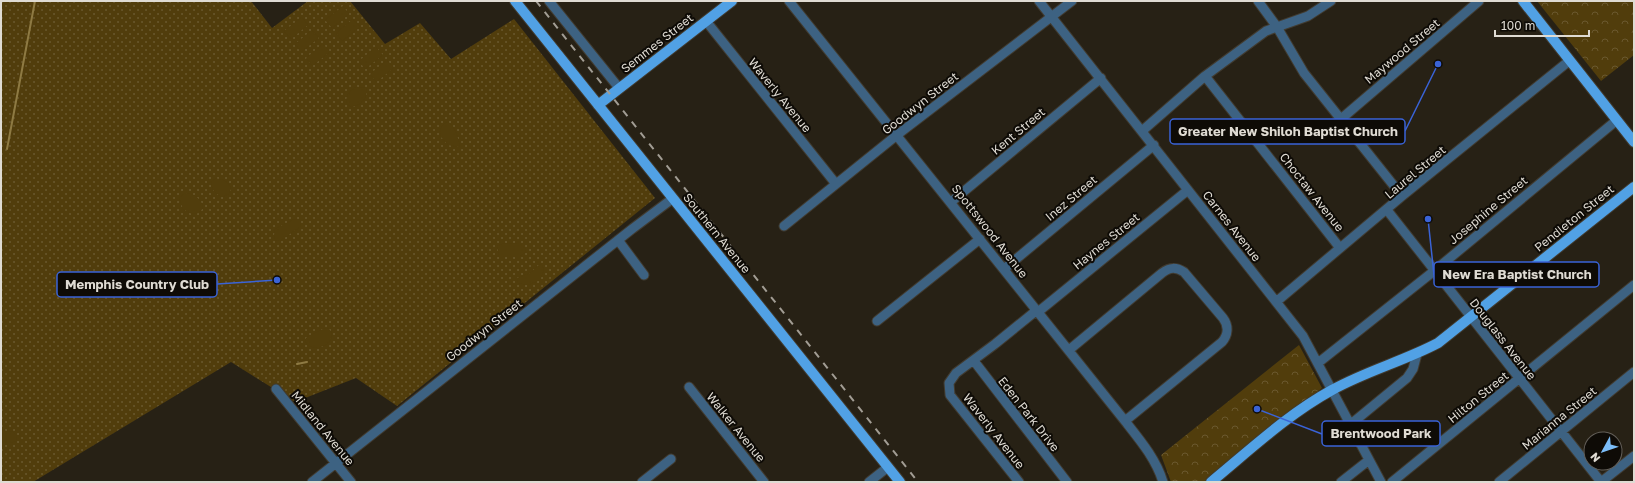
<svg xmlns="http://www.w3.org/2000/svg" width="1635" height="483" viewBox="0 0 1635 483" font-family="'Golos Text',sans-serif">
  <style>
    .grass { fill: url(#grass-dots) }
    .park { fill: url(#park-crowns) }
    .pitch { fill: #513d0c }
    .lines { fill: none; stroke-linecap: round; stroke-linejoin: round }
    .stream { stroke: #8e7a43; stroke-width: 2 }
    .minor-casing { stroke: #413b30; stroke-width: 11 }
    .major-casing { stroke: #413b30; stroke-width: 12 }
    .minor { stroke: #3d6282; stroke-width: 9 }
    .major { stroke: #51a1e5; stroke-width: 10 }
    .rail { stroke: #a29d94; stroke-width: 2; stroke-dasharray: 7 7; stroke-linecap: butt }
    .labels { text-anchor: middle; dominant-baseline: central; stroke-width: 4; stroke-linejoin: round; paint-order: stroke }
    .street-label { font-size: 12px; fill: #dfdbd3; stroke: #0e0b06 }
    .leader { fill: none; stroke: #3a63d7; stroke-width: 1.5 }
    .callout-dot { fill: #3a63d7; stroke: #0e0b06; stroke-width: 1.5 }
    .callout { fill: #0e0b06; stroke: #3a63d7; stroke-width: 1.5 }
    .callout-label { font-size: 13px; text-anchor: middle; font-weight: bold; fill: #dfdbd3 }
  </style>
  <defs>
    <pattern id="grass-dots" width="8" height="8" patternUnits="userSpaceOnUse"><rect width="8" height="8" fill="#513d0c"/><path d="M2 2h.1M6 6h.1" fill="none" stroke="#6a582e" stroke-width="1.8" stroke-linecap="round"/></pattern>
    <pattern id="park-crowns" width="20" height="18" patternUnits="userSpaceOnUse"><rect width="20" height="18" fill="#513d0c"/><path d="M2 6a3 3 0 1 1 6 0M12 15a3 3 0 1 1 6 0" fill="none" stroke="#6a582e"/></pattern>
  </defs>
  <rect width="100%" height="100%" fill="#272115"/>
  <!-- grass -->
  <path class="grass" d="M1 1H251L272 28 308 1H350L385 44 420 23 451 59 514 19 655 198 397 406 356 378 295 402 231 362 33 482H1Z"/>
  <!-- park -->
  <path class="park" d="M1537 1H1634V55L1601 81Z
    M1299 345 1322 388 1205 482H1171L1161 455Z"/>
  <!-- pitch -->
  <path class="pitch" d="M343 6 349 14 332 28 325 20Z
    M302 17 308 25 291 39 284 31Z
    M353 19 360 27 342 41 336 33Z
    M312 30 319 38 301 52 295 44Z
    M323 44 330 52 312 66 306 58Z
    M376 47 383 55 365 69 359 61Z
    M387 60 394 68 376 82 370 74Z
    M356 87 366 88C369 98 360 106 351 107L347 104C345 96 349 91 356 87Z
    M448 122C455 126 457 136 460 144L459 147 448 145 441 137C439 130 441 124 448 122Z
    M215 179C221 178 230 182 231 189L229 194 222 197C215 194 210 188 212 181Z
    M185 193C193 193 202 199 203 208L199 213 192 214 183 209 179 198Z
    M294 219 300 220 301 223 300 227 280 241 275 240 274 235 275 229Z
    M504 243 520 244 525 248 526 252 520 256H499L497 246Z
    M540 264 542 265 544 270 540 280 528 285 518 283 517 278 530 273Z
    M325 328 329 329 332 333C332 346 317 351 307 345L305 340 307 337Z
    M1 430 13 432 17 436 16 441 11 443H1Z"/>
  <g class="lines">
    <!-- stream -->
    <path class="stream" d="M7 149 35 1
      M297 364 307 362"/>
    <!-- minor casing -->
    <g class="minor-casing">
      <path id="minor" d="M549 1 619 88
        M789 1 1125 421C1140 440 1156 459 1163 482
        M1039 1 1303 336 1381 482
        M1258 1 1277 27 1304 73 1402 196
        M706 21 836 184
        M1205 76 1340 248
        M1341 119 1479 1
        M1142 131 1205 76 1266 31 1308 16 1331 1
        M951 202 1101 78
        M1387 210 1601 482
        M784 226 897 135 1072 1
        M618 240 644 275
        M1004 269 1154 145
        M1276 302 1402 196 1569 61
        M1038 312 1188 190
        M877 321 980 239
        M1069 350 1162 273C1170 267 1176 267 1184 272L1223 318C1229 326 1228 335 1222 342L1125 421
        M974 361 1067 482
        M1318 363 1434 271 1617 120
        M689 387 764 482
        M276 389 351 482
        M1351 424 1407 378 1413 369 1417 354
        M312 482 632 229 672 199
        M642 482 671 459
        M869 482 888 467
        M1019 482 950 395 949 383 956 373 995 344 1037 310
        M1341 482 1369 460
        M1392 482 1634 285
        M1499 482 1634 372
        M1601 482 1634 456"/>
    </g>
    <!-- major casing -->
    <g class="major-casing">
      <path id="major" d="M515 1 900 482
        M1523 1 1634 142
        M598 105 732 1
        M1211 482C1250 450 1288 414 1332 390 1366 371 1404 361 1438 343L1634 187"/>
    </g>
    <!-- minor -->
    <use href="#minor" class="minor"/>
    <!-- major -->
    <use href="#major" class="major"/>
    <!-- rail -->
    <path class="rail" d="M536 1 918 482"/>
  </g>
  <g class="labels">
    <!-- street labels -->
    <g class="street-label">
      <text transform="translate(657 43) rotate(-38)">Semmes Street</text>
      <text transform="translate(1402 51) rotate(-40)">Maywood Street</text>
      <text transform="translate(780 95) rotate(51)">Waverly Avenue</text>
      <text transform="translate(920 103) rotate(-38)">Goodwyn Street</text>
      <text transform="translate(1018 131) rotate(-40)">Kent Street</text>
      <text transform="translate(1415 172) rotate(-40)">Laurel Street</text>
      <text transform="translate(1312 192) rotate(52)">Choctaw Avenue</text>
      <text transform="translate(1071 198) rotate(-40)">Inez Street</text>
      <text transform="translate(1488 210) rotate(-40)">Josephine Street</text>
      <text transform="translate(1574 218) rotate(-39)">Pendleton Street</text>
      <text transform="translate(1232 226) rotate(52)">Carnes Avenue</text>
      <text transform="translate(990 231) rotate(52)">Spottswood Avenue</text>
      <text transform="translate(717 233) rotate(51)">Southern Avenue</text>
      <text transform="translate(1106 241) rotate(-39)">Haynes Street</text>
      <text transform="translate(484 330) rotate(-38)">Goodwyn Street</text>
      <text transform="translate(1503 339) rotate(52)">Douglass Avenue</text>
      <text transform="translate(1478 397) rotate(-39)">Hilton Street</text>
      <text transform="translate(1029 414) rotate(52)">Eden Park Drive</text>
      <text transform="translate(1559 418) rotate(-39)">Marianna Street</text>
      <text transform="translate(736 427) rotate(51)">Walker Avenue</text>
      <text transform="translate(323 428) rotate(51)">Midland Avenue</text>
      <text transform="translate(994 431) rotate(52)">Waverly Avenue</text>
    </g>
  </g>
  <!-- callouts -->
  <path class="leader" d="M1438 64L1405 131M1428 219L1434 275M277 280L217 284M1257 409L1322 434"/>
  <g class="callout-dot">
    <circle cx="1438" cy="64" r="4"/>
    <circle cx="1428" cy="219" r="4"/>
    <circle cx="277" cy="280" r="4"/>
    <circle cx="1257" cy="409" r="4"/>
  </g>
  <g class="callout">
    <rect x="1170" y="119" width="235" height="25" rx="4"/>
    <rect x="1434" y="262" width="165" height="25" rx="4"/>
    <rect x="57" y="272" width="160" height="25" rx="4"/>
    <rect x="1322" y="421" width="118" height="25" rx="4"/>
  </g>
  <g class="callout-label">
    <text x="1288" y="136">Greater New Shiloh Baptist Church</text>
    <text x="1517" y="279">New Era Baptist Church</text>
    <text x="137" y="289">Memphis Country Club</text>
    <text x="1381" y="438">Brentwood Park</text>
  </g>
  <!-- border -->
  <rect width="1635" height="483" fill="none" stroke="#dfdbd3" stroke-width="4"/>
  <!-- north arrow -->
  <g transform="translate(1603 451) rotate(230)"><circle r="19" fill="#0e0b06" stroke="#625e58"/>
  <path d="M0-3L7 15L0 10L-7 15Z" fill="#7cbef9"/>
  <text y="-6" font-size="11" font-weight="bold" text-anchor="middle" fill="#dfdbd3">N</text>
  </g>
  <!-- scale -->
  <path d="M1495 30v6h94v-6" fill="none" stroke="#dfdbd3" stroke-width="2"/>
  <text x="1501" y="30" font-size="12" fill="#dfdbd3" stroke="#0e0b06" stroke-width="3" paint-order="stroke">100 m</text>
</svg>
